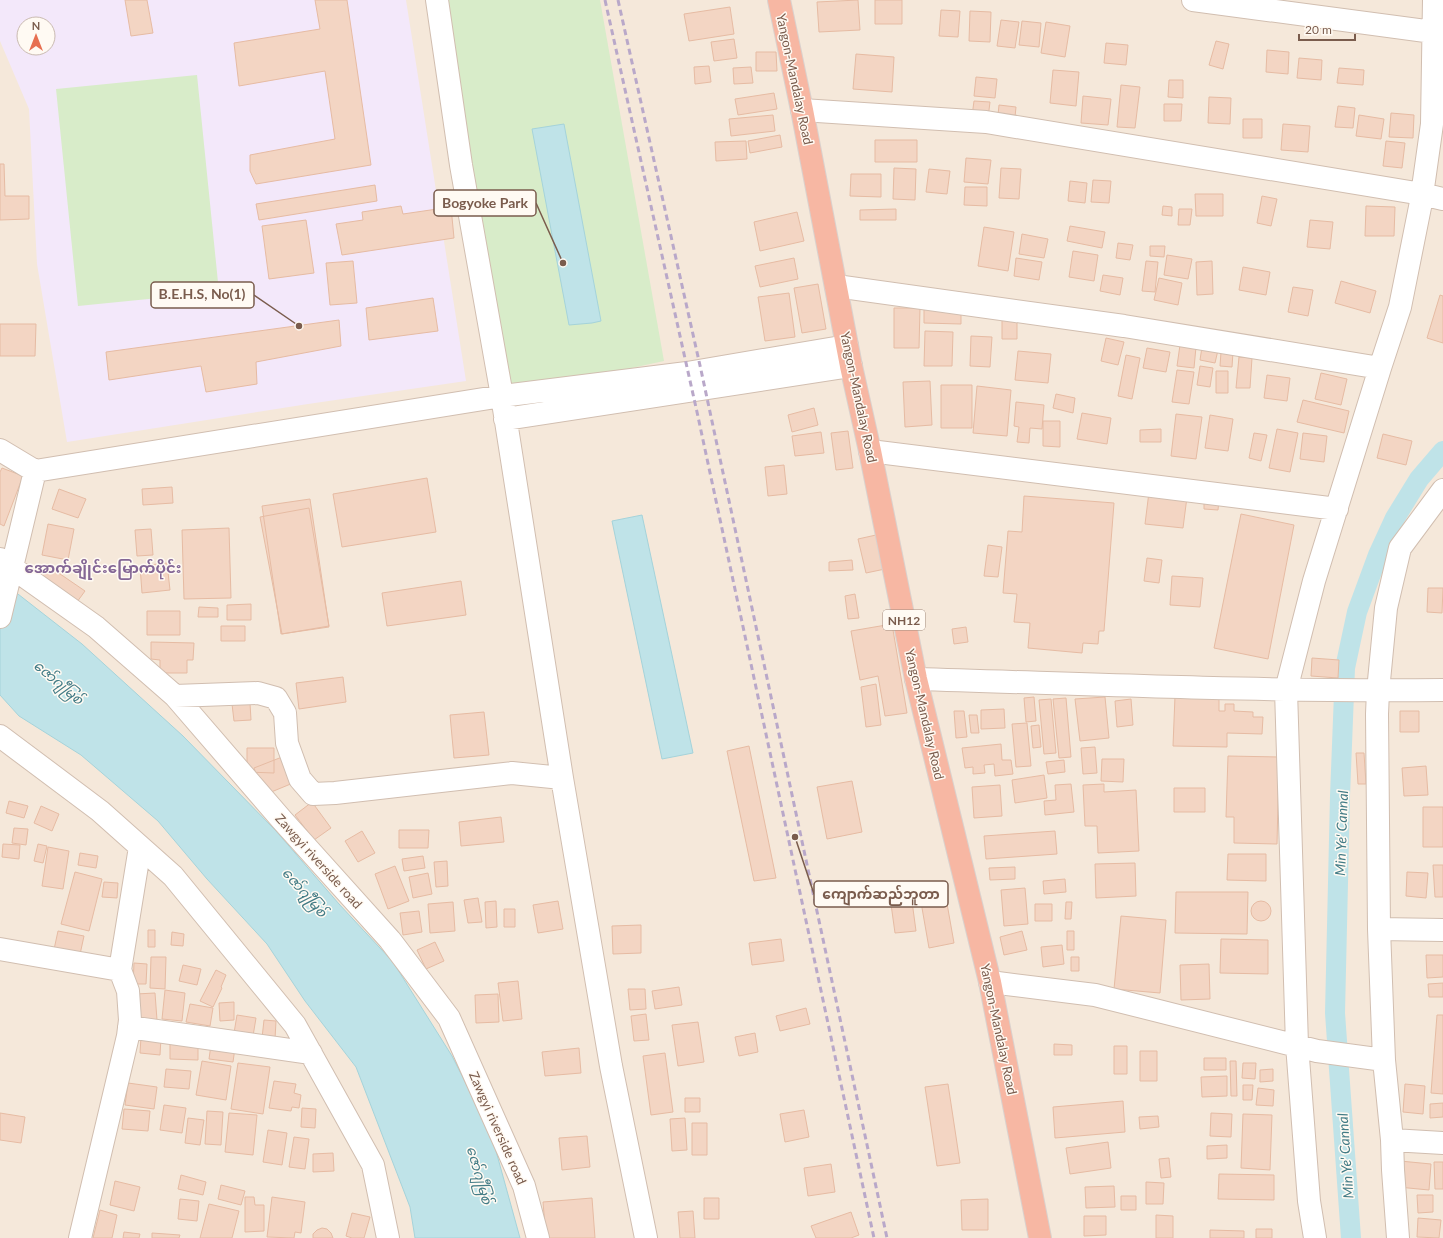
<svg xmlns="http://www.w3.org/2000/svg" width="1443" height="1238" viewBox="0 0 1443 1238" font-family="Lato,'Noto Sans Myanmar',sans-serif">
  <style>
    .residential { fill: #f5e8da; fill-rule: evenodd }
    .education { fill: #f3e8fa; fill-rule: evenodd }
    .green { fill: #d8ecc9 }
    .water { fill: #bfe3e8; stroke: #a5d3da }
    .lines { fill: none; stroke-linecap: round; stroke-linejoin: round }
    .canal { stroke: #bfe3e8; stroke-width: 20 }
    .building { fill: #f3d5c3; stroke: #e6bba3 }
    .minor-casing { stroke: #d1beb0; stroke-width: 24 }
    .highway-casing { stroke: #dad1cd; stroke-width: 24 }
    .minor { stroke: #fff; stroke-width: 22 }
    .highway { stroke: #f7b7a3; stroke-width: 22 }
    .rail { stroke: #b9a8c9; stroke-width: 3; stroke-dasharray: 6 4; stroke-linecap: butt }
    .labels { text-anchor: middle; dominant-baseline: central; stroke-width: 3; stroke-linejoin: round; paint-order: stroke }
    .shield { fill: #fffaf3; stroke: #a28b7f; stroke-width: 1 }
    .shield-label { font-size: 12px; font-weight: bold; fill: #7a5c4d }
    .street-label { font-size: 13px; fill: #7a5c4d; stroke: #fffaf3 }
    .water-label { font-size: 14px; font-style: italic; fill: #437c86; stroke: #fffaf3 }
    .quarter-label { font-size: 15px; font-weight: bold; fill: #846695; stroke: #fffaf3 }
    .leader { fill: none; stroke: #7a5c4d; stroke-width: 1.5 }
    .callout-dot { fill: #7a5c4d; stroke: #fffaf3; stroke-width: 1.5 }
    .callout { fill: #fffaf3; stroke: #7a5c4d; stroke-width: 1.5 }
    .callout-label { font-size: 14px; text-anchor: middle; font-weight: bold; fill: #7a5c4d }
  </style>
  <rect width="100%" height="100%" fill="#fdf6ec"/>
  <!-- residential -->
  <path class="residential" d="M0 0H1443V1238H0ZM24 24H48V48H24Z"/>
  <!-- education -->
  <path class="education" d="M0 0H406L466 381 308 404 67 442 37 264 29 109 0 41ZM24 24H48V48H24Z"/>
  <!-- green -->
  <path class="green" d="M437 0H600L664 361 502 396Z
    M197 75 219 292 78 306 56 89Z"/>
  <!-- water -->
  <path class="water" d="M564 124 601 321 592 323 569 325 532 129Z
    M642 515 693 753 662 759 612 521Z
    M0 580 82 644 183 736 276 831 339 904 393 962 452 1056 491 1133 520 1238H415L410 1207 356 1067 305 1001 267 944 207 879 158 821 81 755 19 716 0 695Z"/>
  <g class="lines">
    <!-- canal -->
    <path class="canal" d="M1351 1238 1335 1013 1340 796 1345 668 1357 612 1378 555 1395 518 1419 479 1443 451"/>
  </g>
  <!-- building -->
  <path class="building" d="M125 0H147L153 33 131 36Z
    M315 0H347L371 165 256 184 250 171V155L335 139 325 71 239 86 234 43 320 29Z
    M858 0 860 30 819 32 817 2Z
    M875 0H902V24H875Z
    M730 7 734 34 689 41 684 14Z
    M941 10 960 11 958 37 939 36Z
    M970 11 991 12 990 42 969 41Z
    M1001 20 1019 22 1015 48 997 46Z
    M1022 21 1041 23 1039 47 1019 45Z
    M1046 22 1070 26 1065 57 1041 53Z
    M734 39 737 58 714 61 711 42Z
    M1216 41 1229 44 1223 69 1209 65Z
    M1106 43 1128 45 1126 65 1104 63Z
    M1267 50 1289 52 1288 74 1266 72Z
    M756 52H776L777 71H756Z
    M856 54 894 57 892 92 853 89Z
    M1299 58 1322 60 1321 80 1297 78Z
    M709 66 711 82 695 84 694 67Z
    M751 67 753 83 734 84 733 68Z
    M1339 68 1364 70 1363 85 1337 83Z
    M1053 70 1079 72 1076 106 1050 103Z
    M976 77 997 79 995 98 974 96Z
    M1169 80H1183V98L1168 97Z
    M1121 85 1140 87 1135 128 1117 127Z
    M774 93 777 109 738 115 735 99Z
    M1083 96 1111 99 1108 125 1081 123Z
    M1209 97 1231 98 1230 124 1208 123Z
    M974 101 990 102 988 118 972 116Z
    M1164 104H1182L1181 121H1164Z
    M999 105 1016 107 1015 117 998 115Z
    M1338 106 1355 108 1353 128 1335 127Z
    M1391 113 1414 115 1413 138 1389 137Z
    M773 115 775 131 731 136 729 119Z
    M1359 115 1384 119 1381 139 1356 136Z
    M1243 119H1262V138H1243Z
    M1283 124 1310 126 1308 152 1281 150Z
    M780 135 782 147 750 153 748 141Z
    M875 140H917V162H875Z
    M746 141 747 159 716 161 715 142Z
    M1386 141 1405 143 1402 168 1383 166Z
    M966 158 991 160 988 184 964 182Z
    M0 164H4L5 196H29V219L0 220Z
    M894 168 916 169 915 200 893 199Z
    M1001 168 1021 169 1019 199 999 198Z
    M929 169 950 171 947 194 926 192Z
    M851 174H881V197L850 196Z
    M1093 180 1111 181 1109 203 1091 202Z
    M1070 181 1087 183 1085 203 1068 201Z
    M375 185 377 201 259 220 256 204Z
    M965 187H987V206L964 205Z
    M1195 194H1223V216H1196Z
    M1262 196 1277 199 1271 226 1257 223Z
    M401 206 403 214 451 207 454 238 342 255 336 224 363 220 362 212Z
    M1163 206 1172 207V216L1162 215Z
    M1366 206 1395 207 1394 236H1365Z
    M896 209V220H860V210Z
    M1179 209H1192L1190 225H1178Z
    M797 212 804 241 760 251 754 222Z
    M306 220 314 273 269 279 262 226Z
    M1310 220 1333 222 1330 249 1307 247Z
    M1070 226 1105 232 1102 248 1067 241Z
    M984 227 1014 232 1008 271 978 266Z
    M1022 234 1048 239 1044 258 1019 254Z
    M1118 243 1133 245 1130 260 1116 258Z
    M1150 246H1165L1164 257 1150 256Z
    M1073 251 1098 255 1094 281 1069 277Z
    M1167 255 1192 259 1188 279 1164 275Z
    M794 258 798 279 760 287 755 266Z
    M1016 258 1042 262 1039 280 1014 276Z
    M353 261 357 303 330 305 326 263Z
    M1146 261 1158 262 1155 292 1142 291Z
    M1212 261 1213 294 1197 295 1196 262Z
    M1243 267 1270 272 1266 295 1239 290Z
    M1103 275 1123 278 1120 295 1100 291Z
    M1159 278 1182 283 1178 305 1154 300Z
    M1341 281 1376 291 1370 313 1335 303Z
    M818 284 826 329 802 333 794 288Z
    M1293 287 1313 290 1308 316 1288 312Z
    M789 293 795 337 765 341 758 297Z
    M1440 295 1443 296V343L1427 338Z
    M433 298 438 331 369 340 366 308Z
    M924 303 961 304V324L924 323Z
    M894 308H920L919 348H894Z
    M1002 316H1017V339H1002Z
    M339 320 341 346 256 362 257 384 206 392 201 366 109 380 106 352Z
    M0 324H36L35 356H0Z
    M925 331 953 332 952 366H924Z
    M971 336 992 337 990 367 970 366Z
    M1106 338 1124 342 1118 365 1101 361Z
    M1180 345 1196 347 1194 368 1177 366Z
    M1202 347 1218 350 1215 363 1200 360Z
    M1147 348 1170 352 1166 372 1143 368Z
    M1018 351 1051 354 1048 383 1015 380Z
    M1221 352H1233L1232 367 1220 366Z
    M1126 355 1140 358 1132 399 1118 396Z
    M1239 357 1252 358 1250 388H1236Z
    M1200 366 1213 368 1210 387 1197 385Z
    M1177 370 1194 372 1189 404 1172 402Z
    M1216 371H1228V393H1216Z
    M1321 373 1347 379 1341 405 1315 399Z
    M1267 375 1290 378 1287 401 1264 398Z
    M930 381 932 425 905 427 903 382Z
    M941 385H972V428H941Z
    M977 386 1011 390 1007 436 973 433Z
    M1056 394 1075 398 1073 413 1053 408Z
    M1303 400 1349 411 1344 433 1297 422Z
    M1016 402 1044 405 1042 429 1030 428 1029 443 1017 442 1019 427 1014 426Z
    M814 408 818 425 792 432 788 415Z
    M1082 413 1111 418 1107 444 1077 439Z
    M1176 414 1202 417 1196 459 1171 456Z
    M1210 415 1233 419 1228 451 1205 448Z
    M1043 421H1060V447L1043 446Z
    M1161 429V442H1140V430Z
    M1277 429 1298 433 1290 472 1269 468Z
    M848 431 853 468 836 470 831 433Z
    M821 432 824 453 795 456 792 436Z
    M1254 433 1267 435 1261 461 1249 458Z
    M1303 433 1327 436 1324 462 1300 459Z
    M1383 434 1412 441 1406 465 1377 458Z
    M784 465 787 494 768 496 765 467Z
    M2 468 23 476 4 526 0 524V472Z
    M427 478 436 532 342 547 333 494Z
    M172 487 173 503 143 505 142 489Z
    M59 489 86 499 78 518 52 509Z
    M1149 492 1187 497 1183 528 1145 524Z
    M1024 496 1114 503 1104 631H1099L1098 644 1083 643 1082 653 1028 648 1030 623 1014 622 1017 594 1003 593 1008 531 1022 532Z
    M310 499 329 627 281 634 262 506Z
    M1204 500H1219L1218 510 1204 509Z
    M309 508 329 626 282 634 260 517Z
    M1241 514 1294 525 1268 659 1214 648Z
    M48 524 74 529 68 560 42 555Z
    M229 528 231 598 184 599 182 530Z
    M151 529 153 555 137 556 135 530Z
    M876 535 885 569 866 573 858 539Z
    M988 545 1002 547 998 577 984 576Z
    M1147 558 1162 560 1159 583 1144 581Z
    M852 560 853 570 829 571V562Z
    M167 563 170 590 142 593 140 566Z
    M47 565 85 591 77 602 40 575Z
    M1172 576 1203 578 1200 607 1170 605Z
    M461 581 466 615 387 626 382 593Z
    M1428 588H1443L1442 613 1427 612Z
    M855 594 859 618 848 619 845 596Z
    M251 604V620H227V605Z
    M199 607 218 608V617H198Z
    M147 611H180V635H147Z
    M892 624 907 713 885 716 878 676 860 680 851 631Z
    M221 626H245V641H221Z
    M966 627 968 642 954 644 952 629Z
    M151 642 194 643 193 660H187V673H160V660L151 659Z
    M1312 658 1339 660 1338 678 1311 676Z
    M343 677 346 702 299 709 296 683Z
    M876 684 881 725 866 727 861 687Z
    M1175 696 1219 698V711H1225V704H1234V711L1253 712V717H1263L1262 734 1227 733V747L1173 746Z
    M1034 697 1036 721 1026 722 1024 698Z
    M1105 697 1109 738 1080 741 1075 699Z
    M1066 698 1071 757 1059 758 1053 699Z
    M1051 699 1056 753 1044 754 1039 700Z
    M1131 699 1133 725 1117 727 1115 701Z
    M250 703 251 720 234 721 232 704Z
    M1004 709 1005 728 981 729V710Z
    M954 711H964L967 737 956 738Z
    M1400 711H1419V732H1400Z
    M484 712 489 755 454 758 450 715Z
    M969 715H977L979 733H971Z
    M1027 723 1031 766 1016 767 1012 724Z
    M1039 725 1041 747 1033 748 1031 726Z
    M1001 744 1002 760H1011L1013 774 995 776 994 764 984 765 985 773 973 774V767L965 768 962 748Z
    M749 746 776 878 754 881 727 751Z
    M1095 747 1097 773 1083 774 1081 748Z
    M247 748H274V773L247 772Z
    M1356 753H1364L1366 784H1358Z
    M1228 756 1279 757 1277 844 1234 843V817H1226Z
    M282 757 293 783 264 795 254 768Z
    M1102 759H1124L1123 782 1101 781Z
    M1064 760 1065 772 1048 774 1046 762Z
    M1426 766 1428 795 1404 796 1402 768Z
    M1044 775 1047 798 1015 803 1012 780Z
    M852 781 862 832 827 839 817 787Z
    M1071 784 1074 812 1045 815 1044 801 1056 800 1055 785Z
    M1104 784V792L1136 790 1139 851 1098 853 1097 826H1085L1083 785Z
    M1000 785 1002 816 974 818 972 787Z
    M1174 788H1205V812H1174Z
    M9 801 28 806 24 818 6 813Z
    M312 802 331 828 314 840 295 815Z
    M41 806 59 814 52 831 34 823Z
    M1423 807H1443V847H1423Z
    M501 817 504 842 461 846 459 822Z
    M14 828 28 829 26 845 12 843Z
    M399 830H429L428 848H399Z
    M362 831 375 853 358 862 345 841Z
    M1055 831 1057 854 986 859 984 836Z
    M3 844 20 845 19 859 2 857Z
    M38 844 47 846 43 863 34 861Z
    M48 847 69 851 63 889 42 886Z
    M80 853 98 856 96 868 78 865Z
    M1228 854H1266V881L1227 880Z
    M423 856 425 868 404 871 402 859Z
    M447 861 448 886 436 887 434 862Z
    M1135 863 1136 896 1096 898 1095 864Z
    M1433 865H1443V897H1435Z
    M395 866 409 901 388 909 375 874Z
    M1015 867V879L990 880 989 868Z
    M75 872 102 879 89 931 61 924Z
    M1407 872 1428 873 1426 898 1406 896Z
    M428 873 432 894 413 898 409 877Z
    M1065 879 1066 892 1044 894 1043 881Z
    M943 881 954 943 929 948 918 885Z
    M104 882 118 883 117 898 102 897Z
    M1025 888 1028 924 1004 926 1001 890Z
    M1176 892H1248L1247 934 1175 933Z
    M911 894 916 931 895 933 890 897Z
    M478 898 482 922 468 923 464 900Z
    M1251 911a10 10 0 1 1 20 0a10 10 0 1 1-20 0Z
    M496 901 497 927 486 928 485 902Z
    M558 901 563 929 538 933 533 905Z
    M453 902 455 931 430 933 428 904Z
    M1066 902H1072L1071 919H1065Z
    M1035 904H1052V921H1035Z
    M504 909H515V927H504Z
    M419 911 422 932 403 935 400 913Z
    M1121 916 1166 920 1160 993 1114 989Z
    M641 925V953L613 954 612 926Z
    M148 930H155V947H148Z
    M58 931 84 936 79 959 53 954Z
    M1022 931 1027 950 1004 955 1000 937Z
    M1067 931H1074V950H1067Z
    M172 932 184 934 183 946 171 945Z
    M781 939 784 961 752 965 749 943Z
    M1221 939 1268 940V974L1220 973Z
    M435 942 444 961 426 969 417 950Z
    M1062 945 1064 964 1043 967 1041 947Z
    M1426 955H1443V977L1427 978Z
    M151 957H166L165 989 150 988Z
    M1071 957H1079V971H1071Z
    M134 963 147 964 146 984H133Z
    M1209 964 1210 999 1181 1000 1180 965Z
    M183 965 201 969 197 985 179 981Z
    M216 970 226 975 221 987 222 988 213 1007 200 1001Z
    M518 981 522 1019 503 1021 498 983Z
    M1443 983V997H1429L1428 984Z
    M679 987 682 1005 655 1009 652 991Z
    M628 989H645L646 1009 630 1010Z
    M165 990 185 993 182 1021 162 1019Z
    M155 993 157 1020 137 1021 136 994Z
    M498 994 499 1022 476 1023 475 995Z
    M234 1002V1020L220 1021 219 1003Z
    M190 1004 213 1008 210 1026 186 1022Z
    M806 1008 810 1024 780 1031 776 1016Z
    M646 1014 649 1040 634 1041 631 1016Z
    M237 1015 256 1018 253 1036 234 1033Z
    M1437 1015H1443V1094L1431 1093Z
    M264 1020 276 1021 275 1039 262 1038Z
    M698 1022 704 1062 678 1066 672 1025Z
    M755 1033 758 1052 739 1056 735 1037Z
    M141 1037 161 1038 160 1055 140 1053Z
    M170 1043 198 1044V1060L170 1059Z
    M1054 1044 1072 1045V1055H1054Z
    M211 1045 235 1048 233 1062 209 1059Z
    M1114 1046H1127V1074H1114Z
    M579 1048 581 1073 545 1076 542 1052Z
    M1140 1051H1157V1081H1140Z
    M665 1053 673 1112 651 1115 643 1056Z
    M1204 1058H1226V1070H1204Z
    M202 1061 231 1066 226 1100 196 1095Z
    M1230 1061H1236L1237 1096H1231Z
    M238 1063 270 1067 263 1114 231 1109Z
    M1243 1063H1256L1255 1079 1242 1078Z
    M166 1069 191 1071 189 1089 164 1087Z
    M1273 1069V1081L1260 1082V1070Z
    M1227 1076V1096L1202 1097 1201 1077Z
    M274 1081 296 1084 294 1093 301 1095 299 1108 292 1107 291 1111 269 1108Z
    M128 1083 157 1087 154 1109 125 1105Z
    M948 1084 960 1163 937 1166 925 1087Z
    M1405 1084 1425 1086 1423 1114 1403 1112Z
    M1243 1085H1253L1252 1100H1243Z
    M1258 1088 1274 1090 1273 1106 1256 1105Z
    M685 1098H700V1112H685Z
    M1123 1101 1125 1132 1055 1138 1053 1107Z
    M1443 1103V1117L1430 1118V1104Z
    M164 1105 186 1108 182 1133 160 1130Z
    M302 1108 316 1109 315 1128 301 1127Z
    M124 1109 150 1111 148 1131 122 1129Z
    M804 1110 809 1137 785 1142 780 1114Z
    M207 1111 223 1112 221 1145 205 1144Z
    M0 1113 25 1117 21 1143 0 1140Z
    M229 1113 257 1115 253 1155 225 1152Z
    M1211 1113 1232 1114 1231 1137 1210 1136Z
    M1243 1114 1272 1115 1270 1170 1241 1168Z
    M1158 1116 1159 1127 1140 1129 1139 1117Z
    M188 1118 204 1120 200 1145 185 1143Z
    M685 1118 687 1150 672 1151 670 1119Z
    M692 1123H707V1155H692Z
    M268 1130 287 1133 282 1165 263 1162Z
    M587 1136 590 1167 562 1170 559 1138Z
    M294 1137 309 1139 305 1169 289 1167Z
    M1108 1142 1111 1168 1070 1174 1066 1148Z
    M1227 1145V1158L1207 1159V1146Z
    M333 1153 334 1171 313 1172V1154Z
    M1169 1158 1171 1177 1161 1178 1159 1159Z
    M1400 1161 1431 1164 1429 1190 1398 1187Z
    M1434 1162H1443V1189H1435Z
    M831 1164 835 1192 808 1196 804 1168Z
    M1219 1174 1274 1175V1200L1218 1199Z
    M181 1175 206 1182 203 1195 178 1189Z
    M115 1181 140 1187 134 1211 110 1205Z
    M1146 1182 1164 1183 1163 1204H1146Z
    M221 1185 245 1191 241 1205 218 1199Z
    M1114 1186 1115 1207 1086 1208 1085 1187Z
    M1417 1195H1433V1212L1418 1213Z
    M1121 1196H1136V1210H1121Z
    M245 1197H254L255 1205H264V1231L245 1232Z
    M272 1197 305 1202 301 1233 295 1232 294 1238 267 1237Z
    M592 1198 595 1238H546L543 1202Z
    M704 1198H719V1219H704Z
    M180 1199 199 1201 197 1221 178 1219Z
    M988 1199V1230H962L961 1200Z
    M209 1204 239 1211 232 1238H200Z
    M100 1210 117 1215 112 1238H93Z
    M693 1211 695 1238H680L678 1212Z
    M851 1212 859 1235 851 1238H816L811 1226Z
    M352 1213 370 1217 364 1238H352L346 1236Z
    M1156 1215 1173 1216V1238H1156Z
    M1084 1216H1106V1235L1084 1236Z
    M1418 1218 1441 1220 1439 1238 1417 1237Z
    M322 1228 327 1229 331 1233 333 1238H313V1234L317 1230Z
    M1256 1229H1272V1238H1256Z
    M1210 1230 1244 1231V1238H1210Z
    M124 1232 140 1234 139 1238H123Z
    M152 1233 180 1235 179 1238H152Z"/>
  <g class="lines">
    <!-- minor casing -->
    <g class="minor-casing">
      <path id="minor" d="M437 0 461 165 502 396 562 778 611 1066 646 1238
        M1193 0 1433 32
        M802 110 986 122 1422 194 1443 199
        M836 286 1124 326 1380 368
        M505 419 851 366
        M0 450 35 471 502 396 687 373 847 346
        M870 451 1337 509
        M1443 490 1400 548 1386 608 1378 691 1377 714 1379 929 1384 1060 1392 1140 1443 1143
        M0 559 96 627 175 696 282 820 390 940 449 1018 524 1186 538 1238
        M0 617 35 471
        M916 679C1092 684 1267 692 1443 690
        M175 696 258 693 276 698 285 713 287 743 300 779 313 794 335 793 512 773 562 778
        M0 736 100 811 173 876 295 1025 373 1165 388 1238
        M1379 929 1443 930
        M0 949 120 970 140 847
        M990 982 1095 995 1317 1051 1384 1060
        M129 1027 311 1053
        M1392 1140 1393 1170 1398 1238
        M80 1238 128 1036 130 1020 128 991 120 970
        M1315 1238 1309 1201 1297 1045 1286 690 1314 581 1380 368 1400 307 1421 202 1432 124 1434 0"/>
    </g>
    <!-- highway casing -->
    <g class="highway-casing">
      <path id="highway" d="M779 0 802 110 851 366 870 451 916 679 990 982 1040 1238"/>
    </g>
    <!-- minor -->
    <use href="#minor" class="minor"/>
    <!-- highway -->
    <use href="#highway" class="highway"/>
    <!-- rail -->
    <path class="rail" d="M605 0 697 412 874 1238
      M618 0 701 370 887 1238"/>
  </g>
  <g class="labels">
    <!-- shield labels -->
    <rect class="shield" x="883" y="610" width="42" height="20" rx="3"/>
    <g class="shield-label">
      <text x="904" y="620">NH12</text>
    </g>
    <!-- street labels -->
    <g class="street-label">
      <text transform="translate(795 79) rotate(78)">Yangon-Mandalay Road</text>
      <text transform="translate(859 397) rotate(78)">Yangon-Mandalay Road</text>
      <text transform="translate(925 714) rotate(77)">Yangon-Mandalay Road</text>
      <text transform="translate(319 861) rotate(48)">Zawgyi riverside road</text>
      <text transform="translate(999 1029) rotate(78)">Yangon-Mandalay Road</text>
      <text transform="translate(498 1128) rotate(66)">Zawgyi riverside road</text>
    </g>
    <!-- water labels -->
    <g class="water-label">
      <text transform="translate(59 682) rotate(40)">ဇော်ဂျီမြစ်</text>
      <text transform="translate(1341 833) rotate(-88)">Min Ye' Cannal</text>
      <text transform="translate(305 892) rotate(49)">ဇော်ဂျီမြစ်</text>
      <text transform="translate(1345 1156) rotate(-94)">Min Ye' Cannal</text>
      <text transform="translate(480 1175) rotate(74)">ဇော်ဂျီမြစ်</text>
    </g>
    <!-- quarter labels -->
    <g class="quarter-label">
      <text x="103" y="567">အောက်ချိုင်းမြောက်ပိုင်း</text>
    </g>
  </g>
  <!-- callouts -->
  <path class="leader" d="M563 263L536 203M299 326L254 295M795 837L814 894"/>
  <g class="callout-dot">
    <circle cx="563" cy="263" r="4"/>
    <circle cx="299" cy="326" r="4"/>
    <circle cx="795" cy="837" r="4"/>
  </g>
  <g class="callout">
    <rect x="434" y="190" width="102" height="26" rx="4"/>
    <rect x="151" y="282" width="103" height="26" rx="4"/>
    <rect x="814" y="881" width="134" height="26" rx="4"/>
  </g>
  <g class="callout-label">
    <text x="485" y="208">Bogyoke Park</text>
    <text x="202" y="299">B.E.H.S, No(1)</text>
    <text x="881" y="899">ကျောက်ဆည်ဘူတာ</text>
  </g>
  <!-- north arrow -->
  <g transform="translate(36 36)"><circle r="19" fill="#fffaf3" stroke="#cabbb1"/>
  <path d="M0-3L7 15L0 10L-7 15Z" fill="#e76f51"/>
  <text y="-6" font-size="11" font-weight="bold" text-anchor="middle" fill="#7a5c4d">N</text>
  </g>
  <!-- scale -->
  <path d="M1299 34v6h56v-6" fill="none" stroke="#7a5c4d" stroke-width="2"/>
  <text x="1305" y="34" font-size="12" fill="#7a5c4d" stroke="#fffaf3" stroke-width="3" paint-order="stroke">20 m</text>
</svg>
